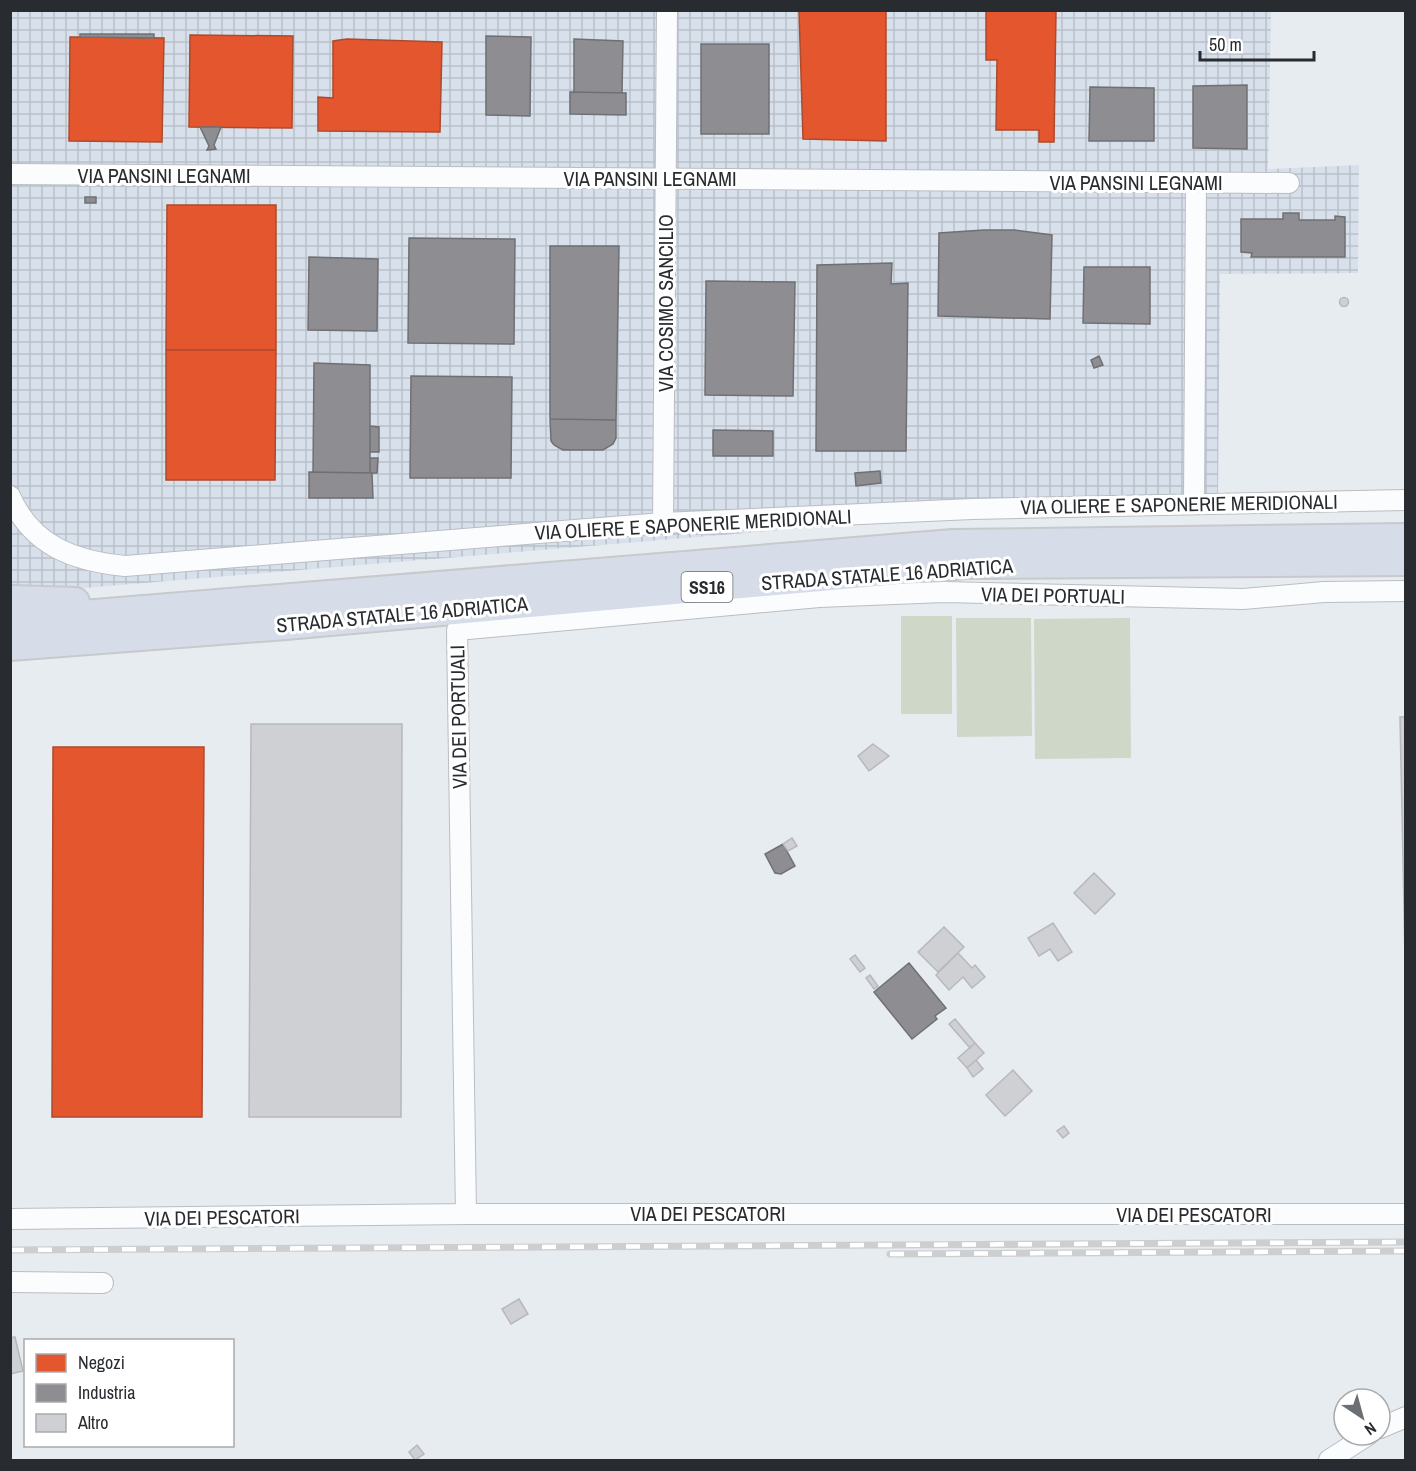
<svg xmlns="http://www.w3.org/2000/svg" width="1416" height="1471" viewBox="0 0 1416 1471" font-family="'Archivo Narrow',sans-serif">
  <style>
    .industrial { fill: url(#industrial-grid) }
    .garden { fill: #cfd7c8 }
    .shops { fill: #e4572e; stroke: #ac4a2e; stroke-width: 1.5 }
    .industry { fill: #8d8d92; stroke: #6f7074; stroke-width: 1.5 }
    .building { fill: #cfd0d4; stroke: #b7b8bd; stroke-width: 1.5 }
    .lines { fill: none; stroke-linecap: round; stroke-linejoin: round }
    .minor-casing { stroke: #babec2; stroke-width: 22 }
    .highway-casing { stroke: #c7c9cd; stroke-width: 32 }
    .minor { stroke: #fbfcfd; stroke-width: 20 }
    .highway { stroke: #d6dde8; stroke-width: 28 }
    .rail-casing { stroke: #cdced0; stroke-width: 7 }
    .rail { stroke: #fff; stroke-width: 4.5; stroke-dasharray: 14; stroke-linecap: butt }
    .labels { text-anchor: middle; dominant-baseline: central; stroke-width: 6; stroke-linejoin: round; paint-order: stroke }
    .shield { fill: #fff; stroke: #686b6d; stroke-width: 1.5 }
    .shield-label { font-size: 18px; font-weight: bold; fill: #282b2f }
    .street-label { font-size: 20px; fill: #282b2f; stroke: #fff }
  </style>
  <defs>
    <pattern id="industrial-grid" width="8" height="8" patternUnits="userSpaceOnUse" patternTransform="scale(1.5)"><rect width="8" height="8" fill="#d8e0eb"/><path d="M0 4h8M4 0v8" fill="none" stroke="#b9c0ca"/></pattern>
  </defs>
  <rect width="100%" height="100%" fill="#e7ecf1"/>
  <!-- industrial -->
  <path class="industrial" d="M11 11H1271L1268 169 1359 165 1358 273 1220 274 1218 494 11 594Z"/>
  <!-- garden -->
  <path class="garden" d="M901 616H952V714H901Z
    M1031 618 1032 736 957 737 956 618Z
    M1130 618 1131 758 1035 759 1034 619Z"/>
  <!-- shops -->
  <path class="shops" d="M799 10H886V141L803 139Z
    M986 11H1056L1054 142H1039V130H996L997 60H986Z
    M190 35 293 36 292 128 189 127Z
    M70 37 164 38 162 142 69 141Z
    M347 39 442 42 440 132 318 131V97L333 98V41Z
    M167 205H276V350H166Z
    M166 350H276L275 480H166Z
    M53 747H204L202 1117H52Z"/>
  <!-- industry -->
  <path class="industry" d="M80 34H154V38L80 37Z
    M486 36 531 37 530 116 486 115Z
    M574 39 623 41 622 93 574 92Z
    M701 44H769V134H701Z
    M1247 85V149L1193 148V86Z
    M1090 87 1154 88V141H1089Z
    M570 92 626 93V115L570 114Z
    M200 127H221L214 145 216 149 207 150 209 146Z
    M85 197H96V203H85Z
    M1283 213H1299V220H1335V216L1345 217V257H1251L1252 253 1241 252V219H1283Z
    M984 230H1015L1052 235 1050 319 938 316 939 233Z
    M409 238 515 239 514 344 408 343Z
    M550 246H619L616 420 550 419Z
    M309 257 378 259 377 331 308 330Z
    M892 263 891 284 908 283 906 451H816L817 265Z
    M1084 267H1150V324L1083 323Z
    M706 281 795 282 793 396 705 395Z
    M1099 356 1103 365 1094 368 1091 360Z
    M314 363 370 365V473L313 472Z
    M411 376 512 377 511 478H410Z
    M550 419 616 420V438L613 444 603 450H563L554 445 551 441Z
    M370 426 379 427V452H370Z
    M713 430 773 431V456H713Z
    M370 458H378L377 473H370Z
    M880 471 881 483 856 486 855 473Z
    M309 472 372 473 373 498H309Z
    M783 844 795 866 781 874 775 873 765 854Z
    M909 963 946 1008 935 1016 937 1019 912 1039 874 992Z"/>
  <!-- building -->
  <path class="building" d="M1339.5 302a4.5 4.5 0 1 1 9 0a4.5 4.5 0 1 1-9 0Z
    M1400 717H1406V1005Z
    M251 724H402L401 1117H249Z
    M873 744 889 756 869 771 858 756Z
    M792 838 797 846 788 851 783 844Z
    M1094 873 1115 894 1095 914 1074 893Z
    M1053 923 1072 952 1058 961 1050 949 1039 956 1028 938Z
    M944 927 964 947 938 972 918 952Z
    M958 953 972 968 975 965 985 977 972 988 963 977 949 990 936 975Z
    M855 955 865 968 860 972 850 959Z
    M870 975 878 986 874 989 866 978Z
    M955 1019 975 1043 970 1048 949 1024Z
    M975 1043 984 1053 967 1068 958 1058Z
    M976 1060 983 1069 973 1077 967 1068Z
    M1013 1070 1032 1091 1005 1116 986 1095Z
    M1064 1126 1069 1133 1063 1138 1057 1131Z
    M519 1299 528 1314 511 1324 502 1309Z
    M15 1337 23 1371 10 1374V1338Z
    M417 1445 424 1454 415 1460 409 1452Z"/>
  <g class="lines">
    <!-- minor casing -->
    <g class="minor-casing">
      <path id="minor" d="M10 174 1289 183
        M10 496C32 546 74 561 125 566L663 523 972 509 1406 500
        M1194 504 1196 182
        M663 523 667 10
        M466 1214 457 630 819 597 944 592 1243 599 1324 592 1406 591
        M10 1219 466 1214H1406
        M10 1282 103 1283
        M1380 1428 1406 1417
        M1329 1460 1368 1435"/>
    </g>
    <!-- highway casing -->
    <g class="highway-casing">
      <path id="highway" d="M10 600 75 602
        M10 621 953 544 1406 538
        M10 646 286 625 965 564 1406 561"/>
    </g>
    <!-- minor -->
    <use href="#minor" class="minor"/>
    <!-- highway -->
    <use href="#highway" class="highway"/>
    <!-- rail casing -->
    <g class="rail-casing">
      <path id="rail" d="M10 1250 1406 1242
        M890 1254 1406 1251"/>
    </g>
    <!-- rail -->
    <use href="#rail" class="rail"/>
  </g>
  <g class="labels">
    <!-- shield labels -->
    <rect class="shield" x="681.5" y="572" width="51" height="30" rx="4.5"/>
    <g class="shield-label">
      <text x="707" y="587">SS16</text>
    </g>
    <!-- street labels -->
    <g class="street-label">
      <text x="164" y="175">VIA PANSINI LEGNAMI</text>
      <text x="650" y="178">VIA PANSINI LEGNAMI</text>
      <text x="1136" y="182">VIA PANSINI LEGNAMI</text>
      <text transform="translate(665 303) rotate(-90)">VIA COSIMO SANCILIO</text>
      <text transform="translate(1179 504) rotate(-1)">VIA OLIERE E SAPONERIE MERIDIONALI</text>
      <text transform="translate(693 524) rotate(-3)">VIA OLIERE E SAPONERIE MERIDIONALI</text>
      <text transform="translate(887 574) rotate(-4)">STRADA STATALE 16 ADRIATICA</text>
      <text transform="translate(1053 595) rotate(1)">VIA DEI PORTUALI</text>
      <text transform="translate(402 614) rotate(-5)">STRADA STATALE 16 ADRIATICA</text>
      <text transform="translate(458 717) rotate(-91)">VIA DEI PORTUALI</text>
      <text x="708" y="1213">VIA DEI PESCATORI</text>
      <text x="1194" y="1214">VIA DEI PESCATORI</text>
      <text transform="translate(222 1217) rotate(-1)">VIA DEI PESCATORI</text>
    </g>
  </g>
  <!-- border -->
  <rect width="1416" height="1471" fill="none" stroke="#282b2f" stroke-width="24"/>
  <!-- legend -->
  <rect x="24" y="1339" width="210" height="108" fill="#ffffff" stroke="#a9aaac" stroke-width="1.5"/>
  <rect x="36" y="1354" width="30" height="18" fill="#e4572e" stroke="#a9aaac" stroke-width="1.5"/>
  <text x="78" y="1369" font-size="18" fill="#282b2f">Negozi</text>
  <rect x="36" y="1384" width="30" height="18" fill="#8d8d92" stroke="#a9aaac" stroke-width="1.5"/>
  <text x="78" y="1399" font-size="18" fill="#282b2f">Industria</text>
  <rect x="36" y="1414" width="30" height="18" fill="#cfd0d4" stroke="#a9aaac" stroke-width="1.5"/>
  <text x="78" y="1429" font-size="18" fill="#282b2f">Altro</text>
  <!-- north arrow -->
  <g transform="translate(1362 1417) rotate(144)"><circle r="28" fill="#ffffff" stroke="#a9aaac" stroke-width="1.5"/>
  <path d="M0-4.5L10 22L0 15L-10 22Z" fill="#6b6f73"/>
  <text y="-9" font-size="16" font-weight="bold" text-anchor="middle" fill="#282b2f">N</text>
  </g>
  <!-- scale -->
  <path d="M1200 51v9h114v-9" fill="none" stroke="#282b2f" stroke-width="3"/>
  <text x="1209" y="51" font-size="18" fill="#282b2f" stroke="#ffffff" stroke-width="4.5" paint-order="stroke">50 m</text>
</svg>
